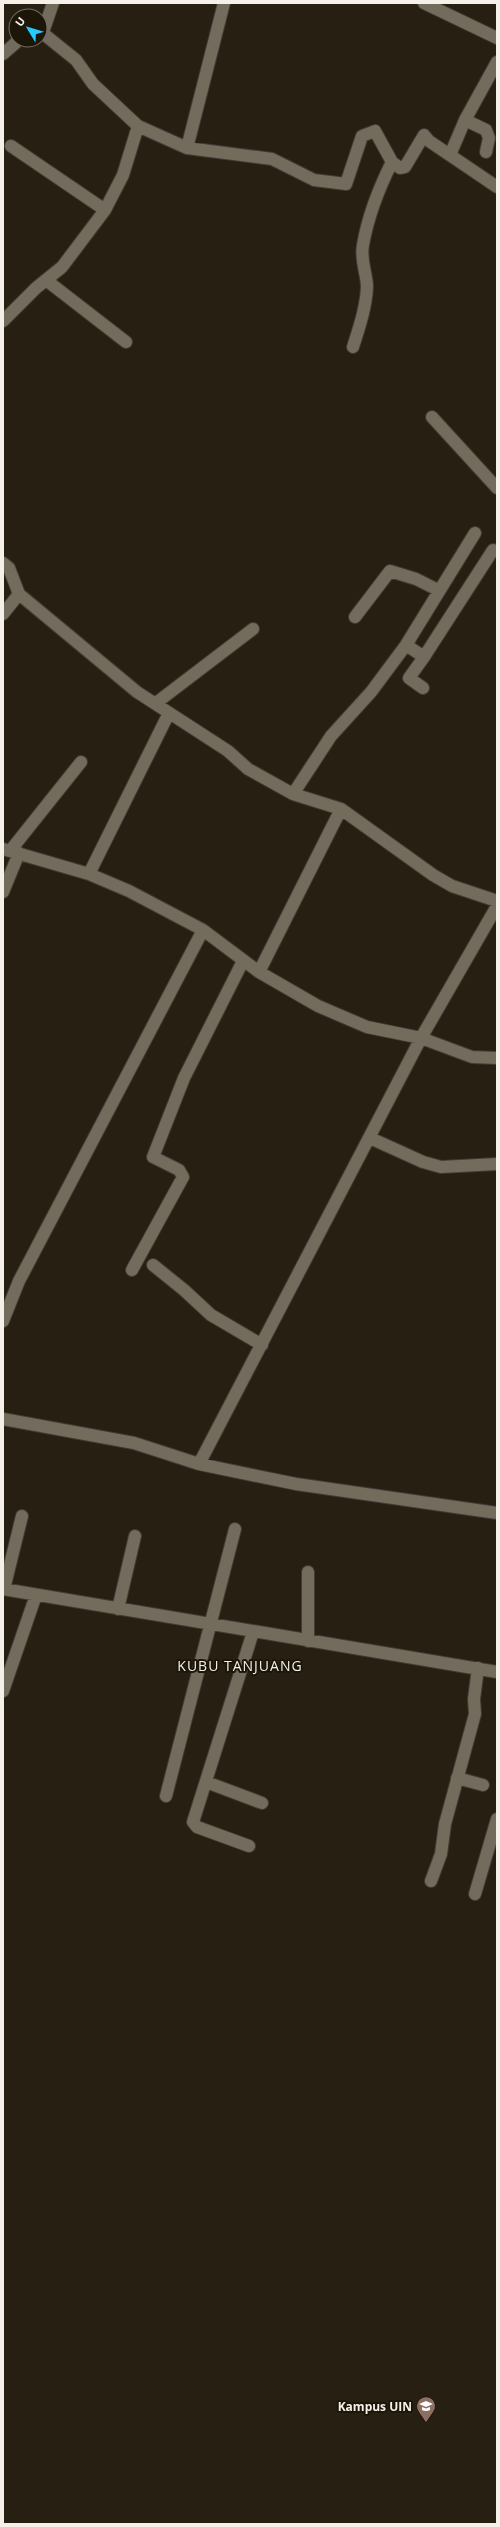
<svg xmlns="http://www.w3.org/2000/svg" width="500" height="2527" viewBox="0 0 500 2527" font-family="'Open Sans',sans-serif">
  <style>
    .lines { fill: none; stroke-linecap: round; stroke-linejoin: round }
    .minor-casing { stroke: #423c34; stroke-width: 14 }
    .minor { stroke: #736b5c; stroke-width: 12 }
    .labels { text-anchor: middle; dominant-baseline: central; stroke-width: 4; stroke-linejoin: round; paint-order: stroke }
    .poi-label { font-size: 12px; font-weight: bold; fill: #f5f0e8; stroke: #1c1609; text-anchor: end }
    .quarter-label { font-size: 14px; letter-spacing: 1px; fill: #f5f0e8; stroke: #1c1609 }
  </style>
  <rect width="100%" height="100%" fill="#261f12"/>
  <g class="lines">
    <!-- minor casing -->
    <g class="minor-casing">
      <path id="minor" d="M424 3 497 38
        M40 31 76 60 93 84 138 126 187 148 272 159 314 180 346 184 362 136 375 131 392 162 400 168 405 167 424 135 429 141 497 187
        M43 32 53 3
        M3 54 19 40
        M465 120 486 130 489 138 486 152
        M11 146 105 210
        M187 148 224 3
        M450 155 465 120 497 62
        M46 280 126 342
        M3 321 36 288 62 267 105 210 123 175 138 126
        M353 347C359 328 366 308 367 287 367 274 360 261 363 245 368 216 379 188 392 162
        M432 417 497 488
        M3 563 9 568 19 594 137 692 228 751 248 769 293 794 341 809 433 875 452 886 497 901
        M3 614 19 594
        M355 617 390 571 416 579 438 590
        M406 645 424 657 493 550
        M423 688 409 678 424 657
        M156 703 253 629
        M293 794 331 736 371 692 406 645 475 533
        M3 849 89 874 129 891 203 930 259 972 318 1006 367 1027 421 1038 472 1057 497 1058
        M10 851 81 762
        M89 874 169 713
        M3 892 19 853
        M259 972 341 809
        M370 1138 423 1162 441 1167 497 1164
        M153 1265 184 1290 211 1315 262 1345
        M132 1270 183 1177 179 1170 153 1157 184 1078 243 961
        M3 1321 19 1281 203 930
        M3 1419 134 1443 199 1464 296 1484 497 1513
        M199 1464 421 1038 497 906
        M3 1589 497 1672
        M4 1589 22 1516
        M118 1609 135 1536
        M308 1641V1572
        M3 1691 36 1595
        M457 1778 483 1785
        M206 1782 262 1803
        M166 1796 235 1529
        M249 1846 197 1827 193 1822 253 1632
        M431 1881 441 1854 445 1824 475 1714 474 1699 478 1668
        M475 1894 497 1819"/>
    </g>
    <!-- minor -->
    <use href="#minor" class="minor"/>
  </g>
  <!-- icons -->
  <defs>
    <g id="university-pin" transform="scale(1)"><path d="M0 17L-7.5 6A9.5 9.5 0 1 1 7.5 6Z" fill="#8d6e63" stroke="#1c1609"/><path d="M0-5L7-2L0 1L-7-2ZM-4 1L0 2.5L4 1V4Q0 6-4 4Z" fill="#fff"/></g>
  </defs>
  <g fill-rule="evenodd">
    <use href="#university-pin" x="426" y="2406"/>
  </g>
  <g class="labels">
    <!-- poi labels -->
    <g class="poi-label">
      <text x="412" y="2406">Kampus UIN</text>
    </g>
    <!-- quarter labels -->
    <g class="quarter-label">
      <text x="240" y="1665">KUBU TANJUANG</text>
    </g>
  </g>
  <!-- border -->
  <rect width="500" height="2527" fill="none" stroke="#f5f0e8" stroke-width="8"/>
  <!-- north arrow -->
  <g transform="translate(28 28) rotate(308)"><circle r="19" fill="#1c1609" stroke="#736d62"/>
  <path d="M0-3L7 15L0 10L-7 15Z" fill="#24c9fe"/>
  <text y="-6" font-size="11" font-weight="bold" text-anchor="middle" fill="#f5f0e8">U</text>
  </g>
</svg>
